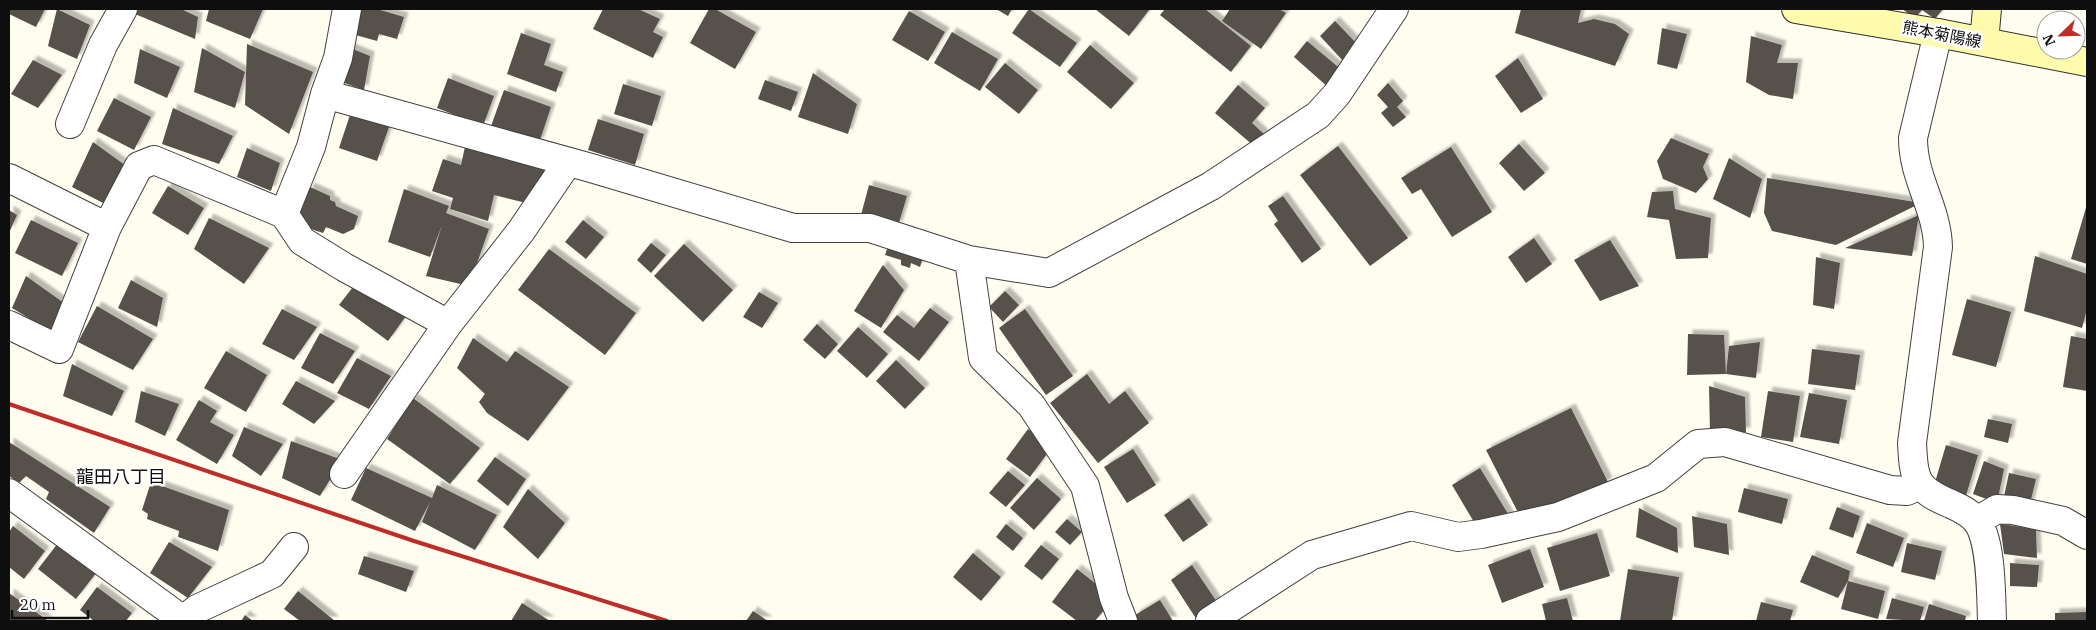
<svg xmlns="http://www.w3.org/2000/svg" width="2096" height="630" viewBox="0 0 2096 630" font-family="'IBM Plex Serif','Noto Sans JP',serif">
  <style>
    .building { fill: #57514b; filter: url(#shadow) }
    .lines { fill: none; stroke-linecap: round; stroke-linejoin: round }
    .street-casing { stroke: #414141; stroke-width: 30 }
    .secondary-casing { stroke: #303030; stroke-width: 30 }
    .street { stroke: #fff; stroke-width: 28 }
    .secondary { stroke: #fefcac; stroke-width: 28 }
    .rail { stroke: #be2d27; stroke-width: 4 }
    .labels { text-anchor: middle; dominant-baseline: central; stroke-width: 5; stroke-linejoin: round; paint-order: stroke }
    .street-label { font-size: 16px; fill: #0e0e0e; stroke: #fff }
    .neighbourhood-label { font-size: 18px; fill: #0e0e0e; stroke: #fff }
  </style>
  <defs>
    <filter id="shadow"><feDropShadow dx="4.5" dy="-4.5" stdDeviation="1" flood-color="#0004"/></filter>
  </defs>
  <rect width="100%" height="100%" fill="#fffdf0"/>
  <!-- building -->
  <path class="building" d="M9 9H45L36 27 9 14Z
    M57 9 90 25 77 59 48 46Z
    M139 9H181L198 17 195 39 135 14Z
    M209 9H263L250 39 206 21Z
    M355 9H377L404 17 397 39 379 34 377 41 352 34Z
    M603 9H638L660 19 653 32 663 37 653 58 593 29Z
    M709 9H715L756 32 735 69 690 43Z
    M996 9H1012L1008 16Z
    M1029 9 1077 43 1060 67 1012 33Z
    M1095 9H1150L1129 36Z
    M1165 9H1205L1251 46 1231 72 1160 15Z
    M1230 9H1279L1286 13 1261 49 1222 21Z
    M1521 9H1581L1578 23 1594 19 1615 24 1629 34 1615 66 1515 33Z
    M1902 9H1943L1935 19 1922 10 1915 18Z
    M909 11 945 32 928 61 892 40Z
    M1335 21 1360 47 1344 62 1320 36Z
    M1662 28 1687 34 1677 69 1657 64Z
    M952 32 998 59 980 91 934 63Z
    M521 33 551 44 544 65 563 72 556 92 507 74Z
    M1751 36 1782 45 1777 63H1798L1793 99 1769 95 1746 82Z
    M1307 41 1343 71 1329 88 1294 57Z
    M247 44 313 72 289 134 245 105Z
    M1090 45 1134 83 1111 109 1067 72Z
    M348 47 370 56 364 90 339 81Z
    M202 48 245 72 235 108 194 92Z
    M140 49 180 67 167 98 134 83Z
    M1518 58 1543 99 1521 113 1495 76Z
    M33 60 62 75 38 108 11 94Z
    M1005 63 1038 90 1019 114 985 87Z
    M813 73 857 104 848 134 798 117Z
    M448 78 494 96 483 126 437 108Z
    M765 80 798 92 791 111 758 99Z
    M1388 83 1403 101 1397 107 1406 117 1393 127 1381 113 1388 107 1377 95Z
    M623 84 661 96 652 126 614 114Z
    M1238 85 1265 108 1252 123 1264 134 1254 146 1215 113Z
    M504 90 551 107 539 143 491 126Z
    M114 98 151 117 134 150 97 131Z
    M173 108 233 136 219 164 162 144Z
    M350 115 389 127 377 161 339 148Z
    M598 119 644 134 635 165 588 150Z
    M1671 138 1709 154 1703 167 1708 179 1696 193 1663 179 1657 161Z
    M93 142 129 168 109 206 72 187Z
    M466 142 550 168 538 206 494 195 488 221 450 209 453 198 432 191 443 159 461 165Z
    M1519 144 1545 173 1524 191 1499 163Z
    M1338 146 1408 238 1370 266 1300 175Z
    M1451 147 1492 212 1452 237 1421 189 1412 194 1401 178Z
    M247 148 280 163 271 191 237 177Z
    M1729 158 1762 179 1750 218 1713 199Z
    M1767 178 1921 203 1836 245 1772 231 1764 213Z
    M869 185 907 196 898 226 861 215Z
    M168 186 204 208 188 235 152 213Z
    M310 187 330 196V200L335 202 336 206 358 216 354 229 343 234 326 227 323 233 296 224Z
    M404 189 449 206 446 213 489 229 469 286 426 276 442 225 430 257 388 242Z
    M1673 191 1675 209 1711 218 1708 258 1676 259 1669 220 1647 217 1652 192Z
    M1283 196 1321 249 1302 263 1274 224 1278 221 1268 206Z
    M2087 204V264L2071 259Z
    M9 210 17 215 9 233Z
    M1919 215 1912 256 1845 248Z
    M209 218 269 248 244 284 194 249Z
    M31 220 78 243 62 276 15 253Z
    M583 220 604 237 586 259 565 242Z
    M1534 238 1552 264 1526 283 1508 257Z
    M1610 240 1639 286 1600 301 1574 260Z
    M651 243 666 255 651 273 637 260Z
    M889 243 924 255 920 267 911 263 910 268 901 265V260L885 255Z
    M684 244 733 290 703 322 654 276Z
    M549 249 636 313 605 355 518 290Z
    M2035 256 2087 274V309L2082 328 2024 311Z
    M1816 257 1840 263 1834 309 1813 305Z
    M883 265 904 290 881 328 854 311Z
    M26 276 64 303 50 331 12 308Z
    M131 280 163 298 157 327 118 308Z
    M353 287 406 316 388 341 339 305Z
    M1005 291 1019 305 1003 322 989 307Z
    M759 292 778 303 762 328 743 317Z
    M1967 299 2011 312 1996 367 1952 355Z
    M97 306 153 339 133 370 78 342Z
    M930 308 949 322 919 361 883 332 897 315 914 328Z
    M282 309 317 327 294 360 262 344Z
    M1025 309 1073 376 1046 395 999 328Z
    M817 324 838 344 825 359 803 340Z
    M858 327 888 354 867 378 837 351Z
    M320 333 355 351 333 384 301 368Z
    M1688 334 1724 335 1726 374 1687 375Z
    M2071 336 2087 339V391L2063 387Z
    M473 338 507 362 515 351 569 387 528 441 487 413 479 402 485 394 457 368Z
    M1760 342 1756 378 1726 374 1729 346Z
    M1812 349 1860 355 1855 390 1808 384Z
    M226 351 267 375 246 412 204 388Z
    M357 358 391 376 369 409 337 393Z
    M896 360 925 388 905 409 876 381Z
    M72 364 124 391 112 416 63 396Z
    M1087 374 1109 404 1125 391 1149 423 1098 463 1050 403Z
    M296 381 335 401 314 424 282 404Z
    M1709 386 1745 397 1746 432 1710 433Z
    M141 391 179 404 165 436 135 422Z
    M1768 391 1800 396 1793 442 1761 437Z
    M1809 393 1847 400 1839 444 1800 437Z
    M413 398 480 448 450 484 387 439Z
    M199 400 217 411 210 422 234 435 217 464 176 440Z
    M1571 408 1608 482 1524 524 1486 450Z
    M1988 419 2012 424 2008 443 1984 437Z
    M244 427 283 444 261 476 232 456Z
    M1028 429 1052 447 1030 477 1006 459Z
    M291 441 342 460 320 496 282 478Z
    M9 442 110 507 94 533 46 499 49 492 26 476 19 483 9 476Z
    M1946 445 1978 455 1965 499 1933 489Z
    M1133 449 1156 485 1127 503 1104 467Z
    M495 457 526 479 508 506 477 481Z
    M1984 461 2004 469 1997 503 1973 494Z
    M366 468 432 498 437 485 497 515 475 550 422 522 430 502 415 531 351 500Z
    M1480 468 1510 517 1481 534 1452 485Z
    M1008 471 1025 485 1006 507 989 493Z
    M2009 473 2036 479 2029 508 2003 501Z
    M1037 478 1061 499 1034 530 1010 508Z
    M151 482 229 510 218 551 178 537 179 531 147 519 148 514 142 510Z
    M1744 488 1788 499 1782 524 1738 512Z
    M528 489 565 523 538 559 503 527Z
    M1189 498 1208 525 1183 542 1164 515Z
    M1837 507 1860 516 1853 538 1829 529Z
    M1639 508 1677 528 1678 553 1636 537Z
    M1692 516 1727 524 1729 555 1694 547Z
    M1067 519 1082 532 1070 545 1055 532Z
    M1867 523 1904 538 1893 567 1856 553Z
    M1006 524 1023 538 1013 551 996 537Z
    M2000 524 2036 529 2037 558 2004 554Z
    M13 526 45 551 24 579 9 567V532Z
    M1597 533 1610 576 1560 591 1547 548Z
    M62 538 100 568 76 599 38 569Z
    M169 542 212 567 188 598 150 573Z
    M1907 543 1942 551 1935 580 1901 572Z
    M1041 545 1059 559 1042 580 1024 566Z
    M1530 549 1544 587 1502 603 1488 565Z
    M973 553 1001 577 981 601 953 577Z
    M1812 555 1850 571 1848 581 1838 598 1800 582Z
    M364 556 414 571 406 592 358 574Z
    M2010 563 2039 565 2037 587 2010 586Z
    M1192 565 1219 605 1197 620 1171 580Z
    M1077 569 1114 598 1095 621H1077L1052 602Z
    M1628 569 1679 577 1672 621H1620Z
    M1848 581 1885 591 1878 619 1841 609Z
    M97 587 132 613 126 621H94L80 610Z
    M298 591 335 621H300L284 609Z
    M9 593 47 620 46 621H9Z
    M1567 598 1573 621H1546L1542 604Z
    M1892 598 1924 607 1920 621 1886 619Z
    M1160 600 1173 621H1138L1135 615Z
    M1761 602 1793 610 1790 621H1756Z
    M522 603 550 621H511Z
    M1929 604 1966 616 1965 621H1924Z
    M753 611 768 621H746Z
    M2087 612V621H2055V613Z
    M245 615 253 621H241Z"/>
  <g class="lines">
    <!-- street casing -->
    <g class="street-casing">
      <path id="street" d="M347 9 338 58 325 94 311 147 284 214 302 241 344 267 448 324
        M1938 33 1913 138C1913 179 1937 207 1938 247L1912 443C1914 480 1915 489 1951 504 1960 508 1969 512 1976 520 1992 539 1991 597 1992 621
        M325 94 591 168 793 228H870L969 260 1049 273 1211 186 1318 115 1337 94 1394 9
        M70 124 103 45 123 9
        M9 178 107 227
        M969 260 983 358 1031 405 1085 486 1114 598 1123 621
        M9 325 59 349 107 227 139 166 154 160 284 214
        M344 474 448 324 521 231 568 162
        M9 493 183 620
        M1977 521 1997 509 2013 510 2063 521 2087 535
        M182 621 197 609 272 574 294 547
        M1210 621 1312 555 1411 526 1458 537 1481 534 1558 517 1656 478 1698 444 1725 442 1890 490 1907 491 1920 485"/>
    </g>
    <!-- secondary casing -->
    <g class="secondary-casing">
      <path id="secondary" d="M1796 9 1938 33 2087 62
        M1984 42 1987 9"/>
    </g>
    <!-- street -->
    <use href="#street" class="street"/>
    <!-- secondary -->
    <use href="#secondary" class="secondary"/>
    <!-- rail -->
    <path class="rail" d="M9 404 414 541 667 621"/>
  </g>
  <g class="labels">
    <!-- street labels -->
    <g class="street-label">
      <text transform="translate(1942 34) rotate(11)">熊本菊陽線</text>
    </g>
    <!-- neighbourhood labels -->
    <g class="neighbourhood-label">
      <text x="121" y="476">龍田八丁目</text>
    </g>
  </g>
  <!-- border -->
  <rect width="2096" height="630" fill="none" stroke="#0e0e0e" stroke-width="20"/>
  <!-- north arrow -->
  <g transform="translate(2061 35) rotate(247)"><circle r="24" fill="#ffffff" stroke="#9f9f9f"/>
  <path d="M0-4L9 19L0 12L-9 19Z" fill="#be2d27"/>
  <text y="-8" font-size="14" font-weight="bold" text-anchor="middle" fill="#0e0e0e">N</text>
  </g>
  <!-- scale -->
  <path d="M12 610v8h76v-8" fill="none" stroke="#0e0e0e" stroke-width="2.5"/>
  <text x="20" y="610" font-size="15" fill="#0e0e0e" stroke="#ffffff" stroke-width="4" paint-order="stroke">20 m</text>
</svg>
